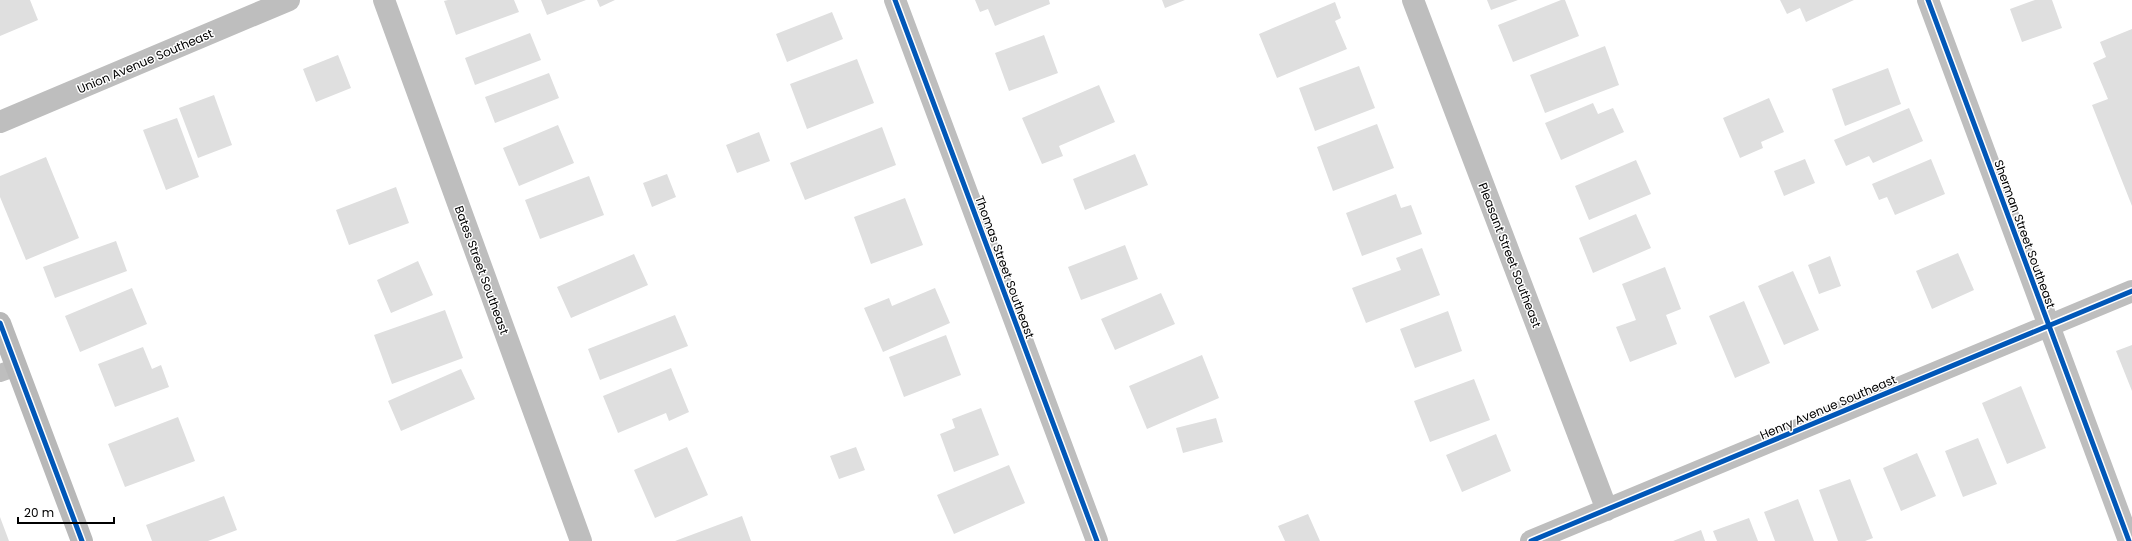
<svg xmlns="http://www.w3.org/2000/svg" width="2132" height="541" viewBox="0 0 2132 541" font-family="Poppins,sans-serif">
  <style>
    .building { fill: #dfdfdf }
    .lines { fill: none; stroke-linecap: round; stroke-linejoin: round }
    .lane { stroke: #bebebe; stroke-width: 18 }
    .street { stroke: #bebebe; stroke-width: 22 }
    .secondary { stroke: #b8b8b8; stroke-width: 22 }
    .cycleway-casing { stroke: #fff; stroke-width: 8 }
    .cycleway { stroke: #0057b8; stroke-width: 5 }
    .labels { text-anchor: middle; dominant-baseline: central; stroke-width: 3; stroke-linejoin: round; paint-order: stroke }
    .street-label { font-size: 12px; fill: #000; stroke: #fff }
  </style>
  <rect width="100%" height="100%" fill="#fff"/>
  <!-- building -->
  <path class="building" d="M0 0H30L38 20 0 36Z
    M448 0H514L519 12 456 35 444 1Z
    M541 0H586L547 15Z
    M597 0H615L600 7Z
    M975 0H1049L1050 4 995 26 988 9 980 12Z
    M1162 0H1185L1165 8Z
    M1487 0H1518L1491 10Z
    M1561 0H1565L1579 36 1513 62 1498 25Z
    M1780 0H1854L1806 22 1800 8 1787 14Z
    M2035 0H2052L2062 28 2022 42 2010 9Z
    M1335 2 1341 18 1335 21 1347 49 1277 78 1259 34Z
    M832 12 843 39 787 62 776 34Z
    M2132 29V206L2092 105 2108 99 2093 63 2106 57 2100 42Z
    M530 33 541 60 475 85 465 58Z
    M1044 35 1058 73 1009 91 995 53Z
    M1605 46 1619 85 1545 113 1530 75Z
    M338 55 351 88 316 102 303 69Z
    M857 59 874 103 807 129 790 84Z
    M1359 66 1375 108 1315 131 1299 88Z
    M1888 68 1901 104 1845 126 1832 89Z
    M549 73 559 98 495 123 485 97Z
    M1099 85 1115 122 1059 146 1063 156 1042 164 1022 118Z
    M214 95 232 145 198 158 179 108Z
    M1769 98 1784 132 1761 142 1763 148 1740 158 1723 118Z
    M1593 103 1598 114 1613 108 1624 132 1561 160 1545 123Z
    M1909 108 1923 141 1873 163 1869 156 1846 166 1834 140Z
    M177 118 199 177 166 190 143 130Z
    M1377 124 1394 168 1333 191 1317 147Z
    M558 125 574 163 519 186 503 148Z
    M882 127 896 165 805 200 790 163Z
    M759 132 770 161 737 173 726 145Z
    M1135 154 1148 185 1085 210 1073 179Z
    M46 157 79 238 26 260 0 197V176Z
    M1805 159 1815 183 1784 196 1774 171Z
    M1931 159 1945 194 1895 215 1887 197 1879 200 1872 184Z
    M1636 160 1651 194 1589 220 1575 186Z
    M667 174 676 197 652 207 643 183Z
    M589 176 604 215 540 239 525 200Z
    M396 187 409 223 349 245 336 210Z
    M1396 194 1401 208 1411 205 1422 234 1362 256 1346 213Z
    M905 198 923 245 871 264 854 217Z
    M1636 214 1651 248 1593 273 1579 238Z
    M116 241 127 271 55 298 43 267Z
    M1125 245 1138 279 1081 300 1068 267Z
    M1422 248 1440 295 1366 323 1352 288 1401 270 1396 258Z
    M1958 253 1974 290 1932 309 1916 271Z
    M634 254 648 285 571 318 557 287Z
    M1830 256 1841 286 1819 294 1808 265Z
    M418 261 433 295 391 313 377 280Z
    M1665 267 1681 309 1666 315 1677 344 1630 362 1616 327 1636 320 1622 284Z
    M1793 271 1819 330 1784 345 1758 286Z
    M132 288 147 324 80 352 65 316Z
    M935 288 950 323 883 352 864 308 889 298 892 306Z
    M1161 293 1175 324 1115 350 1101 319Z
    M1744 301 1770 363 1735 378 1709 316Z
    M445 310 463 358 392 384 374 335Z
    M1448 311 1462 351 1415 368 1400 329Z
    M675 315 688 346 600 380 588 349Z
    M946 335 961 375 904 397 889 357Z
    M2132 345V391L2116 351Z
    M143 347 152 369 161 365 169 387 115 407 98 364Z
    M1202 355 1219 398 1147 429 1129 386Z
    M671 368 689 412 669 421 666 413 618 433 603 396Z
    M461 369 475 399 401 431 388 401Z
    M1474 379 1490 420 1430 442 1414 401Z
    M2021 386 2046 448 2007 464 1982 403Z
    M981 408 999 455 954 472 940 434 955 428 952 419Z
    M178 417 195 461 125 487 108 444Z
    M1216 418 1223 442 1183 453 1176 428Z
    M1496 434 1511 471 1462 492 1446 455Z
    M1978 438 1997 484 1963 497 1945 451Z
    M687 447 708 495 655 518 634 470Z
    M856 447 865 470 839 479 830 456Z
    M1917 453 1936 496 1901 511 1883 468Z
    M1009 465 1025 503 954 534 937 495Z
    M1850 479 1873 538 1865 541H1838L1819 490Z
    M224 496 237 530 208 541H152L146 525Z
    M1798 499 1814 541H1775L1764 512Z
    M1308 514 1320 541H1285L1278 526Z
    M742 516 751 541H675Z
    M0 517 9 541H0Z
    M1749 518 1758 541H1717L1713 531Z
    M1701 530 1705 541H1673Z"/>
  <g class="lines">
    <!-- lane -->
    <path class="lane" d="M0 373 17 367"/>
    <!-- street -->
    <path class="street" d="M384 0 581 541
      M895 0 1097 541
      M1413 0 1607 510
      M1928 0 2129 541
      M0 122 289 0
      M1531 541 2132 291"/>
    <!-- secondary -->
    <path class="secondary" d="M0 323 82 541"/>
    <!-- cycleway casing -->
    <g class="cycleway-casing">
      <path id="cycleway" d="M895 0 1097 541
        M1928 0 2129 541
        M0 323 82 541
        M1531 541 2132 291"/>
    </g>
    <!-- cycleway -->
    <use href="#cycleway" class="cycleway"/>
  </g>
  <g class="labels">
    <!-- street labels -->
    <g class="street-label">
      <text transform="translate(145 61) rotate(-23)">Union Avenue Southeast</text>
      <text transform="translate(2025 234) rotate(70)">Sherman Street Southeast</text>
      <text transform="translate(1510 255) rotate(69)">Pleasant Street Southeast</text>
      <text transform="translate(1005 267) rotate(70)">Thomas Street Southeast</text>
      <text transform="translate(482 270) rotate(70)">Bates Street Southeast</text>
      <text transform="translate(1828 407) rotate(-23)">Henry Avenue Southeast</text>
    </g>
  </g>
  <!-- scale -->
  <path d="M18 517v6h96v-6" fill="none" stroke="#000000" stroke-width="2"/>
  <text x="24" y="517" font-size="12" fill="#000000" stroke="#ffffff" stroke-width="3" paint-order="stroke">20 m</text>
</svg>
